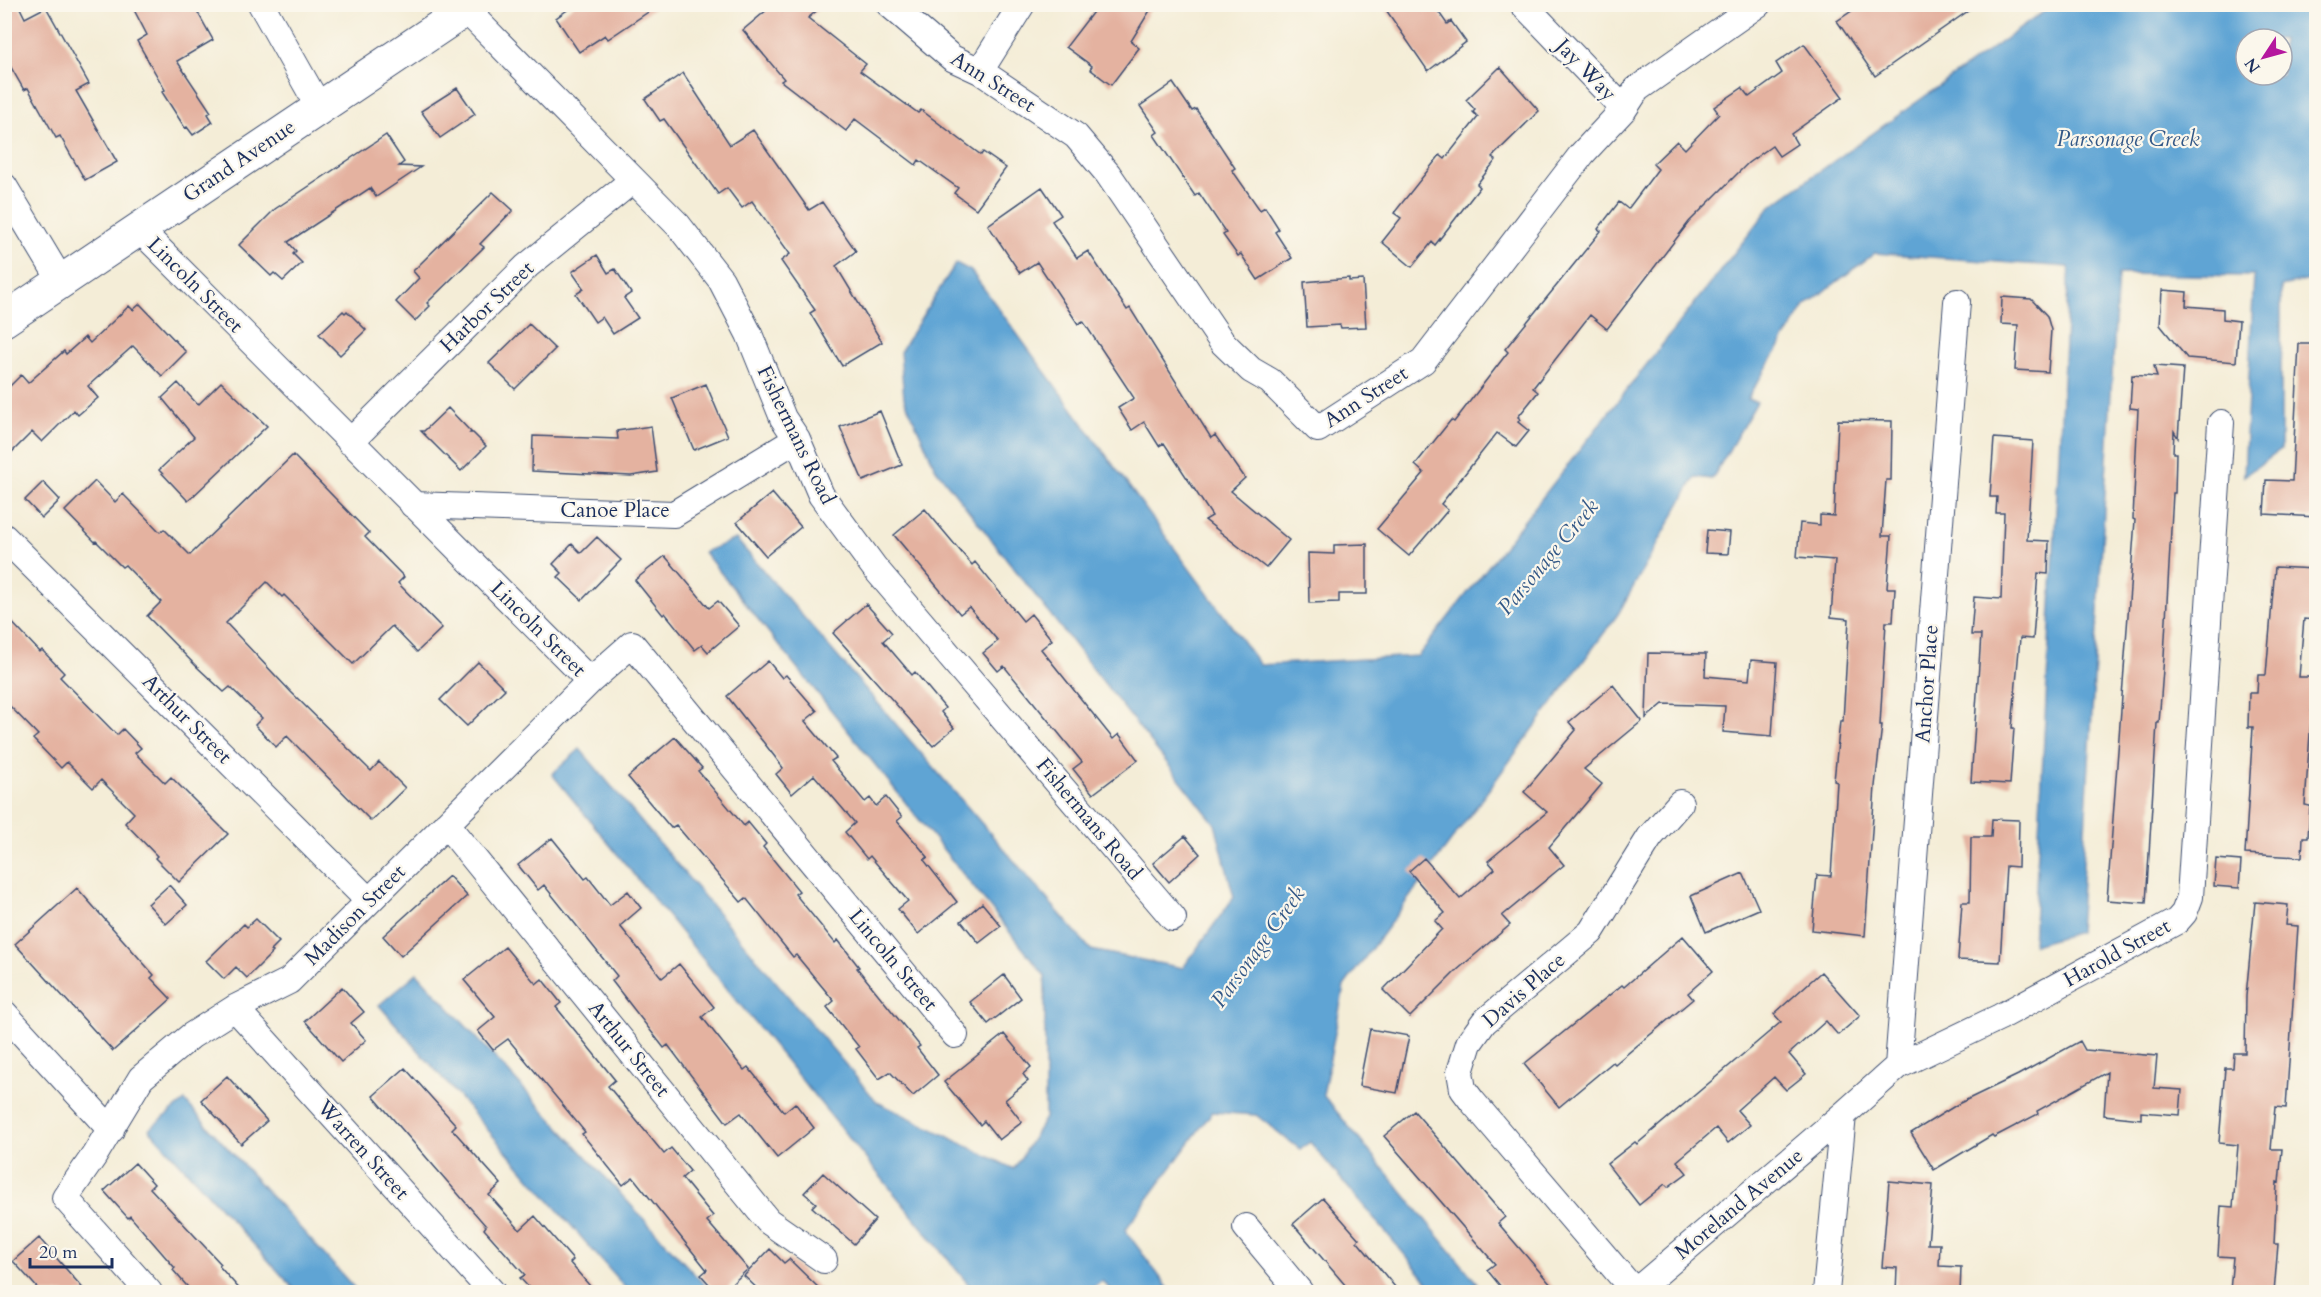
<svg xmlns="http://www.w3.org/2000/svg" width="2321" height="1297" viewBox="0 0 2321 1297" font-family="Cardo,serif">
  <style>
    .water { fill: #5fa4d4; stroke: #3d6a99; stroke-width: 1.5; fill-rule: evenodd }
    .building { fill: #e4b2a0 }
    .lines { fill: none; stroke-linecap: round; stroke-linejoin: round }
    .minor-casing { stroke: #3c4c70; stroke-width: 28 }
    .tertiary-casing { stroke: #3c4c70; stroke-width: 35 }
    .minor { stroke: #fff; stroke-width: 26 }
    .tertiary { stroke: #fff; stroke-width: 33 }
    .labels { text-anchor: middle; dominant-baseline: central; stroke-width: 4.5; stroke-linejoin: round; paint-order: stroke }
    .street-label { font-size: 21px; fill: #1b2f5e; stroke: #fbf7ec }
    .water-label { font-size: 22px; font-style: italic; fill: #335887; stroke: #fbf7ec }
  </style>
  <rect width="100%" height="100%" fill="#fbf7ec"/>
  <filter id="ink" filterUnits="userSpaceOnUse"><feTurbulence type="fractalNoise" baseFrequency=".0167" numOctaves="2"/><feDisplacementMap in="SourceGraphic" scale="12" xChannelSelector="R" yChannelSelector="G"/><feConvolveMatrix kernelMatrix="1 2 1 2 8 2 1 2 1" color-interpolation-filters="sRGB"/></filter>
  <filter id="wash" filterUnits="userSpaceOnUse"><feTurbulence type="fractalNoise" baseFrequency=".008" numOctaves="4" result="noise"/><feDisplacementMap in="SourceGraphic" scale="24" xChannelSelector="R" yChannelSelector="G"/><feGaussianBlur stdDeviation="1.35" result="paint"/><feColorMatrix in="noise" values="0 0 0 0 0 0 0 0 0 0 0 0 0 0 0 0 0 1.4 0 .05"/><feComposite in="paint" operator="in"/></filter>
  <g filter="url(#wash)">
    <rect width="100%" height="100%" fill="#f4edd7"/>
    <!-- water -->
    <path class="water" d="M2053 5H2316V272L2309 280 2281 286V449L2244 476 2254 276 2118 274 2079 932 2033 945 2069 267 1875 253 1805 306 1747 399 1757 402 1712 479 1695 477 1618 614 1344 986 1323 1095 1477 1283 1465 1292H1436L1310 1142 1300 1149 1256 1115 1212 1112 1125 1230 1171 1292H1113L1102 1281 1088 1292H962L969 1285 552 774 580 749 877 1102 1014 1169 1045 1118V976L704 552 736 539 1091 950 1183 968 1234 897 1215 824 936 469 904 398 900 352 956 263 971 271 1260 665 1418 656 1771 206ZM2246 39H2282V75H2246Z
      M417 973 711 1292H629L379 1005Z
      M185 1101 358 1292H297L149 1129Z"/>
    <g id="blocks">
      <!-- building -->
      <path class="building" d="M4 4H18L25 18 46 7 89 84 76 91 117 162 85 180 60 136 56 138 28 88 24 90 4 55Z
        M131 4H193L213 40 177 61 211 112 208 114 213 122 193 135 187 127 185 128 162 92 165 90 137 41 147 35Z
        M576 4H660L608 39 605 35 579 52 556 18Z
        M774 4H825L808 18 866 64 860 71 918 113 921 110 981 155 983 152 1006 168 976 209 954 193 958 188 919 160 916 165 855 119 846 131 781 81 784 79 743 30Z
        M1099 4H1154L1131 41 1139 48 1111 85 1090 69 1092 66 1066 47Z
        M1382 4H1433L1447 24 1451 21 1466 42 1428 71Z
        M1862 4H1978L1875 76 1837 21Z
        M1804 44 1843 97 1791 134 1797 144 1779 156 1772 146 1748 163 1689 222 1607 329 1590 315 1533 388 1538 392 1518 417 1520 419 1518 422 1529 431 1516 447 1497 433 1441 504 1448 510 1409 556 1377 529 1424 473 1415 465 1451 420 1454 422 1508 352 1505 349 1601 231 1598 229 1619 202 1628 209 1658 169 1653 164 1677 141 1685 149 1719 114 1714 107 1742 88 1749 97 1782 73 1776 63Z
        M1500 67 1539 111 1492 157 1496 160 1477 184 1480 187 1435 245 1432 242 1412 267 1382 242 1401 218 1394 213 1440 155 1445 159 1478 117 1473 112 1475 110 1466 100Z
        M683 73 730 145 753 130 809 210 822 202 856 251 836 266 882 342 842 366 810 313 815 310 781 261 790 254 752 201 742 208 727 188 718 194 664 119 660 121 645 99Z
        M1173 83 1192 111 1196 109 1235 168 1232 170 1260 210 1265 207 1279 229 1275 232 1292 258 1258 280 1241 254 1238 256 1223 235 1226 233 1199 193 1195 196 1154 135 1158 132 1140 106Z
        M457 88 475 114 440 138 421 111Z
        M386 135 404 162 399 166 421 167 376 197 370 188 288 242 296 251 293 254 302 263 283 281 274 273 271 276 239 245 275 209Z
        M1042 187 1061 215 1052 221 1077 258 1088 251 1127 310 1130 308 1211 438 1215 435 1245 478 1231 491 1289 540 1266 568 1205 520 1212 516 1164 443 1159 446 1144 422 1132 430 1118 408 1134 398 1083 321 1078 324 1037 262 1020 273 988 225Z
        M493 192 513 210 480 244 484 247 427 303 430 306 415 321 396 302 419 278 413 271Z
        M597 255 608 273 615 269 631 293 624 298 638 318 613 334 602 317 595 322 576 294 584 289 572 272Z
        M1349 278V281L1363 280 1366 327 1341 328 1340 325 1307 327 1304 282Z
        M2162 290 2187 292 2186 306 2223 309V319L2239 321 2236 362 2187 358 2160 325Z
        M2002 297 2031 299 2047 316 2051 330 2048 372 2015 370 2018 325 2001 324Z
        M140 304 186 352 162 376 133 346 88 386 98 398 78 415 74 410 42 442 32 432 4 460V392L21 375 28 383 64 351 66 354 85 337 90 343 129 306 133 310Z
        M343 311 345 313 347 311 366 330 340 355 319 334Z
        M529 324 555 349 515 389 489 363Z
        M2299 344H2316V517L2264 514 2266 480 2292 481Z
        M2154 366 2183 368 2178 438 2174 431 2173 453H2176L2175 493H2173L2164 656 2159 723H2157L2146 903 2107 900 2135 520 2133 519 2138 409 2130 408 2132 375 2157 377Z
        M221 382 267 426 188 501 159 470 194 437 162 398 178 383 198 405Z
        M706 384 728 436 694 450 672 398Z
        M448 408 471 432 470 433H473L486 446 461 471 421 431H424Z
        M880 411 902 465 863 481 840 427Z
        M1838 420 1892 421 1891 480H1886L1882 536H1891L1887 588H1895L1893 622H1886L1880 725H1882L1875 786 1865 936 1812 930 1817 875 1831 876 1837 782 1834 781 1840 721H1843L1849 619 1831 617 1835 560 1797 557 1800 523 1820 525V515L1834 516Z
        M651 426 657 472 631 476 532 471 533 436 618 439 617 431Z
        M1994 438 2033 441 2027 540 2049 541 2048 574 2038 573 2033 639 2020 638 2012 728H2014L2010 784 1971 782 1981 635H1971L1974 597 2001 599 2004 513H1996L1997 497H1990Z
        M293 455 369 533 365 537 404 577 398 583 442 628 417 652 392 626 353 664 284 595 282 597 267 582 226 623 291 692 371 771 379 762 405 788 371 821 287 736 276 747 255 725 262 718 230 687 224 692 197 667 147 616 161 602 125 565 122 567 96 541 95 542 65 511 95 481 115 502 123 494 160 532 164 529 190 555Z
        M43 482 60 500 42 518 25 500Z
        M772 493 801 527 766 556 737 522Z
        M925 509 972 565 975 562 1023 621 1031 614 1052 640 1041 649 1113 739 1119 734 1138 760 1093 794 1073 769 1082 762 1004 666 998 671 983 653 998 641 969 607 960 614 894 535Z
        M1707 530 1730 532 1728 554 1705 553Z
        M597 537 621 560 582 600 558 577 562 573 553 564 572 544 581 553Z
        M1367 544V594H1339V602L1309 603 1308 553 1334 554V545Z
        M665 556 709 608 718 601 739 626 708 652 702 645 695 650 665 613 663 615 635 580Z
        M2275 567 2316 569V620L2304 619 2299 677H2314L2305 805 2310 806 2308 837H2303L2302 857 2245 854 2253 727H2248L2249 693H2257L2258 675H2266Z
        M866 604 892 633 883 641 912 675 915 672 945 708 941 712 954 728 933 746 833 633Z
        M4 614 40 652 42 650 64 673 60 677 117 735 123 729 141 748 135 753 165 783 171 777 228 834 179 882 155 858 157 856 125 823 134 813 101 780 93 788 67 762 61 768 33 739 38 735 4 700Z
        M1648 653 1706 654 1705 676 1749 680 1751 660 1777 662 1772 736 1723 732 1725 706 1663 704 1646 718Z
        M768 661 782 678 786 675 817 711 805 721 836 758 831 761 865 802 870 798 876 806 886 797 902 817 897 821 928 857 924 860 957 902 918 934 898 909 908 901 870 856 867 859 845 832 855 823 814 775 792 794 776 774 783 768 775 757 727 696Z
        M478 662 505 689 467 726 440 700Z
        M1613 685 1642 721 1584 769 1602 784 1549 847 1564 865 1502 916 1510 925 1456 971 1410 1017 1383 990 1442 929 1435 921 1445 913 1409 871 1424 858 1460 899 1495 869 1488 861 1547 812 1524 792 1576 730 1569 722Z
        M675 737 702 768 698 771 744 826 748 822 766 844 763 847 799 891 795 894 835 943 838 940 859 967 857 968 920 1046 917 1048 938 1075 913 1096 890 1072 879 1079 856 1049 859 1047 827 1007 834 1001 796 955 793 957 746 898 741 902 676 825 671 828 628 777Z
        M1992 819 2019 820 2018 867 2006 866 2000 962 1958 960 1962 902H1970L1971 837H1991Z
        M1185 836 1200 854 1169 882 1153 863Z
        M552 838 585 879 588 877 610 905 628 891 641 908 620 926 662 978 679 964 714 1007 702 1017 744 1070 748 1067 784 1112 795 1103 814 1128 777 1158 741 1113 727 1123 668 1045 664 1048 612 981 617 976 544 885 538 890 518 865Z
        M2216 859 2241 861 2239 888 2214 886Z
        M1743 873 1759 909 1706 932 1691 896Z
        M449 876 467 896 401 956 383 936Z
        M169 885 187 905 166 924 148 904Z
        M77 888 154 975 151 978 171 999 113 1051 15 944Z
        M2255 902 2288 905 2286 925 2298 926 2286 1108 2275 1107 2271 1149H2282L2279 1183 2277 1182 2274 1244H2278L2274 1293H2233L2230 1291 2233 1257 2218 1256 2221 1206 2233 1207 2238 1145 2219 1143 2225 1068H2233L2234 1053H2245L2246 996Z
        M982 903 1001 926 979 943 961 921Z
        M256 919 279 942 271 950 273 952 247 978 236 967 224 979 206 961 244 924 247 927Z
        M1683 936 1713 971 1688 993 1693 999 1615 1064 1613 1062 1559 1107 1524 1064 1622 985 1624 987Z
        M505 947 536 984 542 979 561 1003 556 1007 615 1080 608 1086 664 1154 671 1148 690 1171 682 1178 713 1216 707 1221 748 1269 722 1293H717L701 1275 707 1270 633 1177 623 1185 582 1134 585 1132 508 1039 493 1050 478 1031 495 1017 464 980Z
        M1821 972 1860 1016 1838 1035 1826 1021 1789 1054 1806 1074 1786 1090 1774 1077 1737 1110 1750 1125 1728 1143 1716 1128 1677 1161 1687 1173 1668 1187 1665 1184 1639 1205 1607 1164 1635 1142 1637 1144 1781 1022 1774 1014Z
        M1004 975 1021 998 988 1024 970 1002Z
        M342 987 364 1012 351 1023 366 1040 341 1062 305 1021Z
        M1370 1029 1409 1036 1397 1093 1359 1086Z
        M1004 1034 1031 1067 1023 1074 1028 1081 1005 1100 1022 1122 999 1140 984 1121 980 1125 944 1082Z
        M2080 1041 2085 1050 2157 1056 2154 1088 2182 1090 2180 1115 2141 1112V1119L2104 1115 2107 1072 2037 1111 2038 1114 1994 1137 1992 1135 1934 1170 1911 1133 1958 1104 2018 1075Z
        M405 1068 456 1125 452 1129 501 1184 489 1195 520 1230 535 1216 573 1260 570 1263 596 1293 533 1292 520 1278 525 1275 484 1229 486 1226 373 1096Z
        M227 1076 267 1121 241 1144 201 1100Z
        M1414 1111 1505 1217 1498 1223 1558 1293H1506L1487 1270 1495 1264 1384 1136Z
        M135 1163 154 1184 150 1188 221 1264 219 1266 243 1293H193L173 1270 175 1268 130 1216 128 1218 104 1191Z
        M823 1173 875 1220 854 1244 812 1207 816 1203 804 1193Z
        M1889 1181 1933 1185 1928 1244H1940L1939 1266 1961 1267 1960 1293H1896L1897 1268 1882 1267Z
        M1323 1198 1359 1239 1357 1241 1400 1293H1352L1293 1224Z
        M39 1238 87 1293H42L13 1261Z
        M770 1249 784 1263 789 1259 824 1293H762L744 1276Z"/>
    </g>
  </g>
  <g filter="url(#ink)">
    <use href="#blocks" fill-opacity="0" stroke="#3c4c70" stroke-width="1.5"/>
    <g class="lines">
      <!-- minor casing -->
      <g class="minor-casing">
        <path id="minor" d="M261 4 319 107
          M889 4 952 58 980 71 1076 136 1108 174 1222 342 1251 370 1270 381 1318 429 1423 361 1582 154 1624 109 1637 89 1758 4
          M1523 4 1624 109
          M466 10 678 225 721 280 749 334 783 418 797 439 821 495 874 567 1173 918
          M980 71 1022 4
          M4 186 61 281
          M139 229 590 681
          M350 442 527 266 633 180
          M413 505 674 514 797 439
          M4 537 369 901
          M446 824 768 1221 824 1260
          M235 1008 492 1292
          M4 1013 111 1130
          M1898 1066 1957 302
          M1246 1227 1300 1292
          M149 1292 65 1198 94 1156 141 1078 191 1036 235 1008 289 981 590 681 632 644 955 1035
          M1635 1292 1472 1101 1463 1089 1460 1072 1469 1043 1484 1022 1591 932 1650 837 1680 803
          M1635 1292 1843 1115
          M1826 1292 1843 1115 1898 1066 2000 1017 2177 921 2184 913 2190 897 2221 423"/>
      </g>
      <!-- tertiary casing -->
      <g class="tertiary-casing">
        <path id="tertiary" d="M4 320 474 4"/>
      </g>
      <!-- minor -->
      <use href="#minor" class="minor"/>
      <!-- tertiary -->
      <use href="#tertiary" class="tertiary"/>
    </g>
  </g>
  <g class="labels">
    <!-- street labels -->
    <g class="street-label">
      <text transform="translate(1586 70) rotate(46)">Jay Way</text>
      <text transform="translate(993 82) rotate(32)">Ann Street</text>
      <text transform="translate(239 161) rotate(-34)">Grand Avenue</text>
      <text transform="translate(195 285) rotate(45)">Lincoln Street</text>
      <text transform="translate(487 307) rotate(-44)">Harbor Street</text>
      <text transform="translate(1366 397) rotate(-33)">Ann Street</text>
      <text transform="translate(796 435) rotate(64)">Fishermans Road</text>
      <text x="615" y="510">Canoe Place</text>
      <text transform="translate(538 629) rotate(45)">Lincoln Street</text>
      <text transform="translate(1927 684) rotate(-86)">Anchor Place</text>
      <text transform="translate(187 719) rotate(45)">Arthur Street</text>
      <text transform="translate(1089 819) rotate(50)">Fishermans Road</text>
      <text transform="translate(355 915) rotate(-45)">Madison Street</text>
      <text transform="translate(2117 953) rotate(-29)">Harold Street</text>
      <text transform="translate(893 960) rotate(50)">Lincoln Street</text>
      <text transform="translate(1524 990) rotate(-41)">Davis Place</text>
      <text transform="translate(629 1049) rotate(51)">Arthur Street</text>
      <text transform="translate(363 1150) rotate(48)">Warren Street</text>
      <text transform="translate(1739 1204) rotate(-40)">Moreland Avenue</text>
    </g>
    <!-- water labels -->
    <g class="water-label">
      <text x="2128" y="139">Parsonage Creek</text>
      <text transform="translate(1548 557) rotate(-50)">Parsonage Creek</text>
      <text transform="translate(1258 947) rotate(-54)">Parsonage Creek</text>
    </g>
  </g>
  <!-- margin -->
  <rect width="2321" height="1297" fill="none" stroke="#fbf7ec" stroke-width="24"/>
  <!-- north arrow -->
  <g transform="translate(2264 57) rotate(234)"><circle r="28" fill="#fbf7ec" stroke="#a1a7b3" stroke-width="1.5"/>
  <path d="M0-4.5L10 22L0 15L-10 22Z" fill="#b5179e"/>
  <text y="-9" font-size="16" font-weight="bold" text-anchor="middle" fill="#1b2f5e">N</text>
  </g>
  <!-- scale -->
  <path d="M30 1258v9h82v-9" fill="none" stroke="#1b2f5e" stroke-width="3"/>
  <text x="39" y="1258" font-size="18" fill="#1b2f5e" stroke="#fbf7ec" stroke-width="4.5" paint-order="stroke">20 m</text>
</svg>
